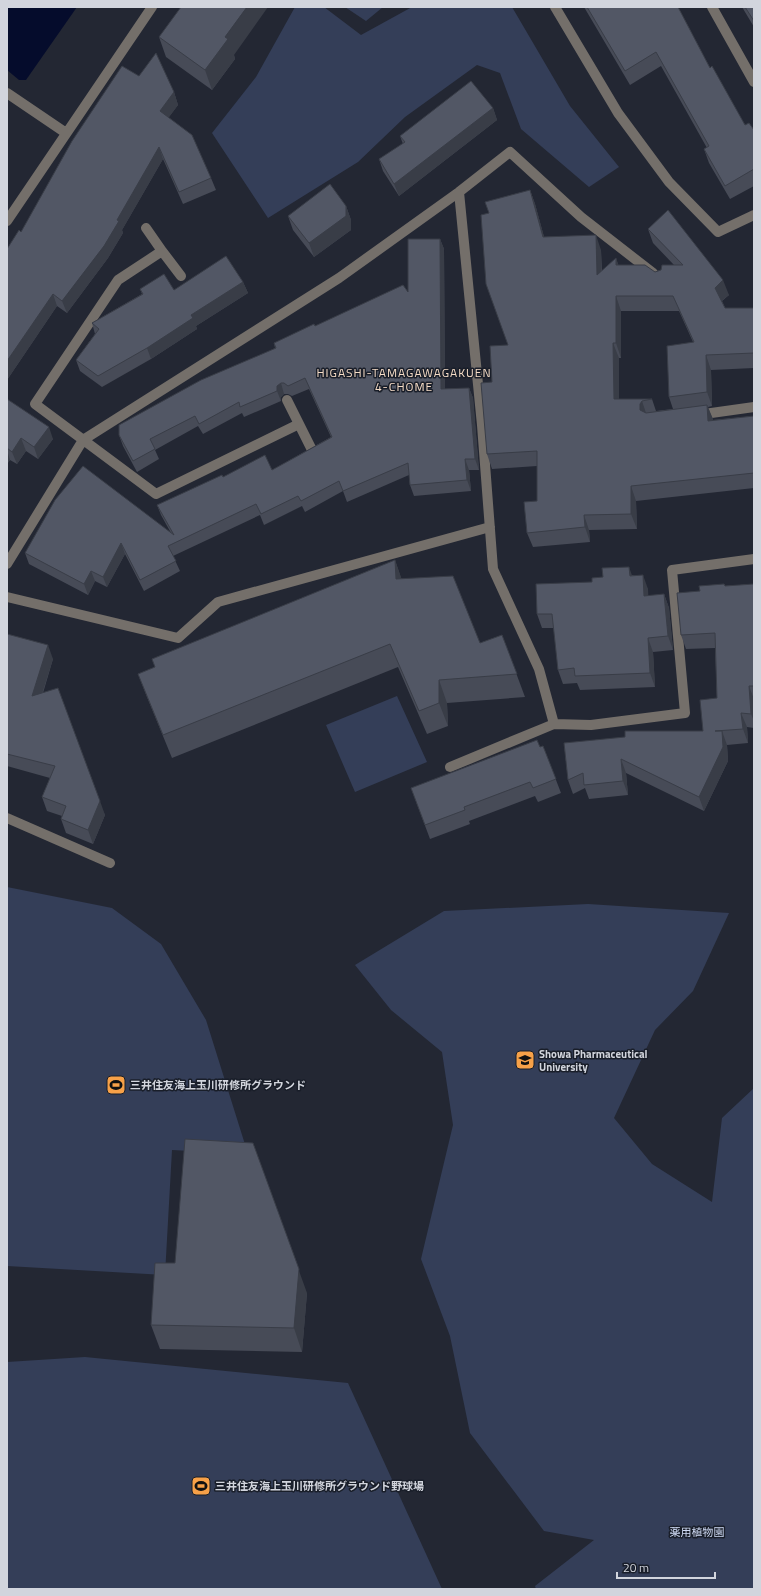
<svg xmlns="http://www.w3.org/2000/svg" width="761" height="1596" viewBox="0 0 761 1596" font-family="'Titillium Web','Noto Sans JP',sans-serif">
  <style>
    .green { fill: #343e58 }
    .water { fill: #050c2c }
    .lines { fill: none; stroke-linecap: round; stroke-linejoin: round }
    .minor { stroke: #746f6a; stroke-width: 10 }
    .wall { fill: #474b57; fill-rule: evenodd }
    .shaded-wall { fill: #393d47 }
    .building { fill: #525765; stroke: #393d47 }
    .labels { text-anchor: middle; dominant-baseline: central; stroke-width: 3; stroke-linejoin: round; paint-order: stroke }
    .poi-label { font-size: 11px; font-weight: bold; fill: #d2d5dd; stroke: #191e29; text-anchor: start }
    .park-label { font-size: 11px; fill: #cfdaf4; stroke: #191e29 }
    .neighbourhood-label { font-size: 12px; letter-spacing: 1px; fill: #f6ddc7; stroke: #191e29 }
  </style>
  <rect width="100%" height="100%" fill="#232733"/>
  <!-- green -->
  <path class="green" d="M295 7H324L361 35 412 7H512L570 106 619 167 589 187 521 129 500 73 477 65 405 117 358 162 268 218 212 133 256 77Z
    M345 7H383L366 21Z
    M397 696 427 762 355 792 326 725Z
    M7 887 112 908 161 944 206 1020 248 1154 172 1150 165 1275 7 1266Z
    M588 904 729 913 693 991 655 1030 614 1118 652 1164 712 1202 722 1118 754 1088V1589H536L535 1586 594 1540 544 1531 470 1433 450 1336 421 1259 453 1125 442 1052 391 1010 355 965 444 911Z
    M85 1357 348 1383 442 1589H7V1362Z"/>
  <!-- water -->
  <path class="water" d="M7 7H77L26 80H19L7 70Z"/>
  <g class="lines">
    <!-- minor -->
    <path class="minor" d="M555 7 618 113 669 182 718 232 754 215
      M712 7 754 82
      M7 93 66 133
      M459 192 482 425 493 569 539 669 554 724
      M7 221 152 7
      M146 228 162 251
      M181 276 162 251 118 280 35 404 156 494 299 424 287 400
      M697 415 754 407
      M299 424 312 450
      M7 564 83 440 339 278 459 192 510 152 581 217 653 273
      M7 597 178 638 218 602 490 527
      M450 767 554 724 591 725 685 713 672 570 754 559
      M7 818 110 863"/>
  </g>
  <!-- wall -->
  <path class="wall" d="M584 7H678L710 68 745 125 754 130V186L730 199 709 163 704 149 707 148 661 66 630 85Z
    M742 7H754V27Z
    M159 37 234 55 235 59 212 90 166 57Z
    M139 76 174 92 178 105 168 118 211 178 216 190 183 204 163 159 122 230 123 233 108 258 67 313 57 306 7 380V249L21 232Z
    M493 108 497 120 399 196 383 171 379 159 403 144 400 136Z
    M530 190 535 204 544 237 601 250 602 271 616 258 618 265 655 272 674 265 653 243 648 229 729 295 722 301 725 308H754V368L711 370 712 406 708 407 713 420 754 416V488L636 501 637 529 589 530 590 542 533 547 527 533 537 501V466L492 469 487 454 492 382 508 345 489 213ZM621 311H679L693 342 669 397 673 409 656 411 652 399H619V358H621Z
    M346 206 351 220V230L314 257 293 230 288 216Z
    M440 239 444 249 445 389 469 388 473 398 479 470H469L471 491 414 496 410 485 409 475 347 502 343 491 305 512 302 506 264 525 260 515 173 556 180 571 144 591 125 554 107 587 95 581 88 595 29 564 25 553 171 533 161 515 157 505 223 477 272 470 331 437 309 389 292 396 288 394H284L281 397V401L244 417 242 413 203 434 198 426 155 450 159 459 137 472 123 446 119 435 275 348 274 343 315 326 408 292Z
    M243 282 248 293 196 326 197 329 151 359 102 387 80 371 76 360 95 334 92 323 142 294 140 289 174 290Z
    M7 399 53 439 38 459 26 451 17 464 10 460 7 464Z
    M395 560 401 578 480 643 502 635 525 697 447 703 448 726 427 734 398 667 172 758 147 697 138 674 155 667 152 659Z
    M633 575 648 589V596L664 594 669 608 673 650 653 652 655 687 580 690 577 683 563 684 558 670 554 628H542L537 614 592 582Z
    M724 584 725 586 754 584V728L747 727 748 743 727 745 728 761 704 811 626 773 628 795 589 799 585 788 573 794 568 780 564 743 703 731 717 698 715 648 686 649 681 635 700 591Z
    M7 634 53 659 43 693 105 815 93 844 66 833 61 819 62 816 47 811 42 797 50 778 7 766Z
    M543 746 561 793 538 802 535 796 469 821 470 824 430 839 411 788Z
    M307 1293 302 1352 160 1349 151 1325Z"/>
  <!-- shaded-wall -->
  <path class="shaded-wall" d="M247 7H268L234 55 235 59 212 90 205 70 225 37Z
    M174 92 178 105 164 124 160 111Z
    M493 108 497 120 399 196 394 184Z
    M159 147 163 159 122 230 123 233 108 258 67 313 62 301 117 220Z
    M530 190 535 204 548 251 543 237Z
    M346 206 351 220V230L314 257 309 243Z
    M596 235 601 250 602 290 597 275Z
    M440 239 444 249 445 400 441 389Z
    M616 258 621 272 616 265Z
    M723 280 729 295 720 302 715 288Z
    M243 282 248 293 196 326 197 329 151 359 147 348 191 315Z
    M53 294 57 306 7 380V361Z
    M616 296 621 311V358L616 343Z
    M613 343 619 358V414L614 399Z
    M706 355 711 370 712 406 707 392Z
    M281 383 284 394 281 397V401L277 391V386Z
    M469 388 473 398 479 470 475 459Z
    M642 401 647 416 640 410V404Z
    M707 405 713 419V436L708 421Z
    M49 427 53 439 38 459 34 447Z
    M21 438 26 451 17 464 12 452Z
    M7 450 10 460 7 464Z
    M465 459 469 470 471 491 467 480Z
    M631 486 636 501 637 529 631 514Z
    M584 515 589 530 590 542 585 527Z
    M121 543 125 554 107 587 103 577Z
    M395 560 403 583 396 579Z
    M629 567 634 581 630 576Z
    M91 571 95 581 88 595 84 584Z
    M643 575 648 589 649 610 644 596Z
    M664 594 669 608 673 650 668 636Z
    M648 638 653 652 655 687 650 673Z
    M48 645 53 659 37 710 32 696Z
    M439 680 447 703 448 726 439 703Z
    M749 686 754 699V721L751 714Z
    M741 713 747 727 748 743 743 729Z
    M722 731 727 745 728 761 704 811 699 797Z
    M621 759 626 773 628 795 623 781Z
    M100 801 105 815 93 844 88 830Z
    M253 1143 307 1293 302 1352 294 1328Z"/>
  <!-- building -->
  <path class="building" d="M181 7H247L225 37 228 39 205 70 159 37Z
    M587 7H678L710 68 712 66 745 125 749 123 754 130V169L725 186 704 149 709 146 656 52 625 71Z
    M745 7H754V21Z
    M156 53 174 92 160 111 192 135 211 178 179 192 159 147 117 220 119 221 104 246 62 301 53 294 7 361V249L19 230 21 232 72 141 122 66 139 76Z
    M471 81 493 108 394 184 379 159 405 142 400 136Z
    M330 184 346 206V216L309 243 288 216Z
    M530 190 543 237 596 235 597 275 616 258V265H645L655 272 661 270 662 265H683L648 229 668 210 723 280 715 288 725 308H754V353L706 355 707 392 669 397 667 346 694 342 673 296H616V343H613L614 399H652L642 401 640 404V410L646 413 707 405 708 421 754 416V473L631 486V514L584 515 585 527 527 533 524 502 537 501V451L487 454 481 383 492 382 490 346 508 345 486 284 481 215 489 213 485 202Z
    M408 239H440L441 389 469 388 475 459H465L467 480 410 485 408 463 343 491 339 481 301 501 298 496 261 514 256 504 168 546 176 561 140 580 121 543 103 577 91 571 84 584 25 553 55 500 83 466 174 535 157 505 222 475 223 477 265 455 272 470 332 437 305 378 288 386 284 383H281L277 386V391L240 407 239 402 199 424 195 416 150 439 155 449 133 461 119 435V425L201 380 276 348 274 343 314 324 315 326 403 285 408 292Z
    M226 256 243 282 191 315 193 318 147 348 98 376 76 360 99 329 92 323 143 294 140 289 164 274 174 290Z
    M7 399 49 427 34 447 21 438 12 452 7 448Z
    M395 560 396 579 453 576 480 643 502 635 517 674 439 680V703L419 711 390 644 163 735 138 674 155 667 152 659Z
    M629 567 630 576 643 575 644 596 664 594 668 636 648 638 650 673 575 676 574 668 558 670 552 614H537L536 584 592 582V578L603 577 602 568Z
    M724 584 725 586 754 584V686H749L751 714 741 713 743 729 715 731H722L723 747 699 797 621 759 623 781 584 785 583 773 568 780 564 743 625 737V731H703L700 700 717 698 715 633 681 635 677 593 700 591 699 586Z
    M7 634 48 645 32 696 58 688 100 801 88 830 61 819 66 806 42 797 55 766 7 754Z
    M537 740 540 747 543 746 556 779 533 788 530 782 464 807 465 810 425 825 411 788Z
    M185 1139 253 1143 299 1269 294 1328 151 1325 155 1263H175Z"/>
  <!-- icons -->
  <defs>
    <g id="university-square" transform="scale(1)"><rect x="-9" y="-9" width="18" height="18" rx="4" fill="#f7a148" stroke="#191e29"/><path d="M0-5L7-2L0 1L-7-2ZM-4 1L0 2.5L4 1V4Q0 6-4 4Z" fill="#111"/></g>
    <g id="stadium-square" transform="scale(1)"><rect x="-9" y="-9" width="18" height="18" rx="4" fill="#f7a148" stroke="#191e29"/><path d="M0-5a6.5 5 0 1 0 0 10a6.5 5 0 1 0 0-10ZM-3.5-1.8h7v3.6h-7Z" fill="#111"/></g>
  </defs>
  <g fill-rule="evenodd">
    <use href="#university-square" x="525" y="1060"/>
    <use href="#stadium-square" x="116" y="1085"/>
    <use href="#stadium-square" x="201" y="1486"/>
  </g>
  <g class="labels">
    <!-- poi labels -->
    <g class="poi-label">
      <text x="539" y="1054">Showa Pharmaceutical<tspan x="539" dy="13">University</tspan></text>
      <text x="130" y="1085">三井住友海上玉川研修所グラウンド</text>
      <text x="215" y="1486">三井住友海上玉川研修所グラウンド野球場</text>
    </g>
    <!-- park labels -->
    <g class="park-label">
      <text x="697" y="1532">薬用植物園</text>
    </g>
    <!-- neighbourhood labels -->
    <g class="neighbourhood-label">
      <text x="404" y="372">HIGASHI-TAMAGAWAGAKUEN<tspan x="404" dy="14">4-CHOME</tspan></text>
    </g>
  </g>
  <!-- border -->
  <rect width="761" height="1596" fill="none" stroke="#d2d5dd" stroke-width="16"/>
  <!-- scale -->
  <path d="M617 1572v6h98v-6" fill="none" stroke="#d2d5dd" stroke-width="2"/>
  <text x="623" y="1572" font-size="12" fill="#d2d5dd" stroke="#191e29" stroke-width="3" paint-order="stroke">20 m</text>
</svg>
